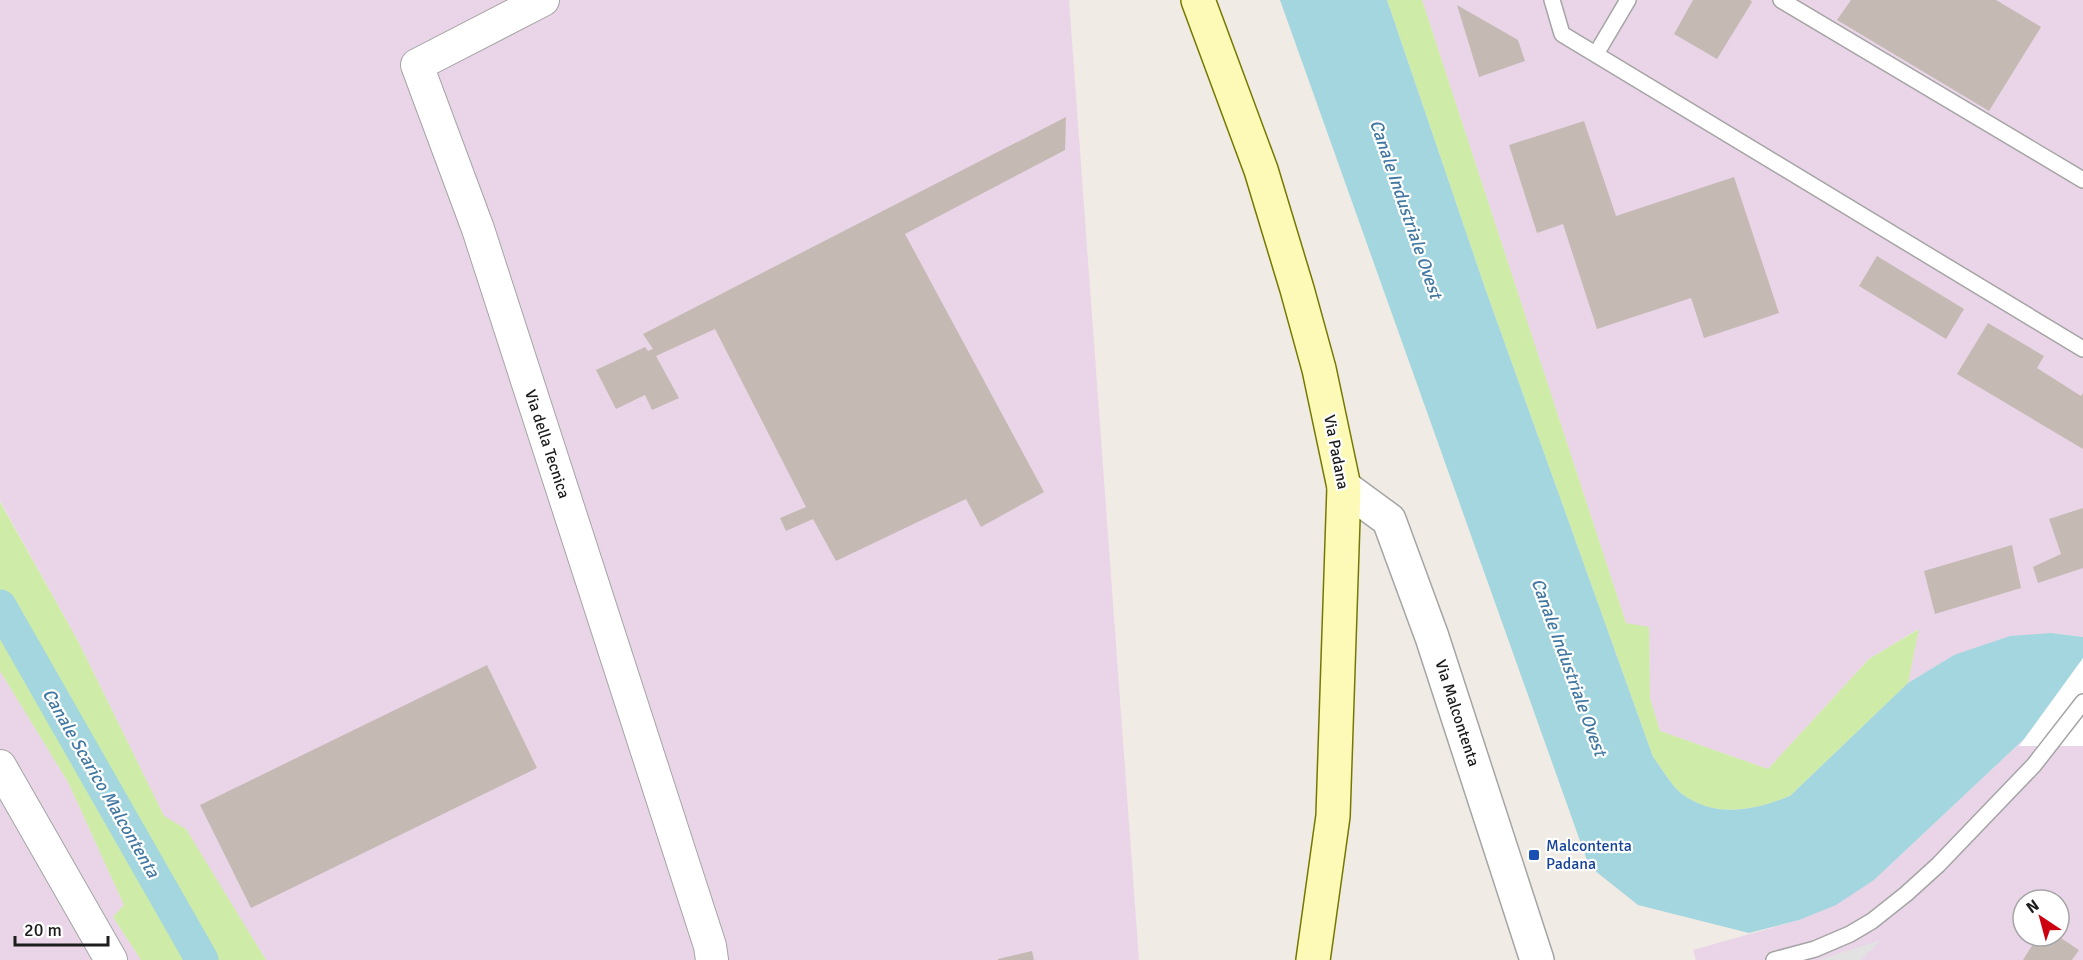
<svg xmlns="http://www.w3.org/2000/svg" width="2083" height="960" viewBox="0 0 2083 960" font-family="Signika,sans-serif">
  <style>
    .industrial { fill: #e9d5e7; fill-rule: evenodd }
    .grass { fill: #ceeba8 }
    .parking { fill: #e2e2e2 }
    .water { fill: #a3d6df }
    .pier { fill: #fff }
    .lines { fill: none; stroke-linecap: round; stroke-linejoin: round }
    .canal { stroke: #a3d6df; stroke-width: 33 }
    .building { fill: #c4bab3 }
    .service-casing { stroke: #a5a5a5; stroke-width: 18 }
    .minor-casing { stroke: #a5a5a5; stroke-width: 34 }
    .tertiary-casing { stroke: #a5a5a5; stroke-width: 36 }
    .secondary-casing { stroke: #757901; stroke-width: 36 }
    .service { stroke: #fff; stroke-width: 15 }
    .minor { stroke: #fff; stroke-width: 32 }
    .tertiary { stroke: #fff; stroke-width: 33 }
    .secondary { stroke: #fcfab6; stroke-width: 33 }
    .transit-dot { fill: #1a4fb4; stroke: #fff; stroke-width: 2 }
    .labels { text-anchor: middle; dominant-baseline: central; stroke-width: 4.5; stroke-linejoin: round; paint-order: stroke }
    .street-label { font-size: 16px; fill: #1e1e1e; stroke: #fff }
    .transit-label { font-size: 16px; fill: #164399; stroke: #fff; text-anchor: start }
    .water-label { font-size: 18px; font-style: italic; fill: #4278a1; stroke: #fff }
  </style>
  <rect width="100%" height="100%" fill="#f0ebe4"/>
  <!-- industrial -->
  <path class="industrial" d="M0 0H1069L1139 960H266L186 830 164 816 78 641 0 501Z
    M1422 0H2083V637L2051 633 1954 655 1908 683 1918 629 1869 659 1768 769 1660 731 1650 698 1649 628 1626 623Z
    M0 671 68 782 124 905 113 917 141 960H0Z
    M2023 740H2083V960H1696L1693 950 1799 920 1874 880ZM2023 900H2059V936H2023Z"/>
  <!-- grass -->
  <path class="grass" d="M1387 0H1422L1626 623 1649 627 1650 698 1660 731 1768 769 1869 659 1919 629 1908 683 1790 796C1755 810 1716 819 1682 794 1672 787 1661 767 1653 757L1485 288Z
    M0 502 78 641 164 816 186 829 266 960H141L113 917 124 905 68 782 0 671Z"/>
  <!-- parking -->
  <path class="parking" d="M1881 940 1861 960H1819Z"/>
  <!-- water -->
  <path class="water" d="M1280 0H1387L1485 288 1653 757C1661 767 1672 787 1682 794 1716 819 1755 810 1790 796L1908 683 1954 655 2010 636 2051 633 2083 637V740H2023L1874 880 1836 905 1799 920 1749 933 1638 905 1589 866Z"/>
  <!-- pier -->
  <path class="pier" d="M2083 658V746H2019Z"/>
  <g class="lines">
    <!-- canal -->
    <path class="canal" d="M0 606 202 960"/>
  </g>
  <!-- building -->
  <path class="building" d="M1693 0H1750L1752 2 1717 59 1674 34Z
    M1851 0H1996L2041 27 1989 111 1837 20Z
    M1457 5 1518 40 1525 61 1479 77Z
    M1066 117 1065 150 905 234 1044 492 981 527 966 499 836 561 813 519 786 531 780 518 806 507 715 329 656 356 679 398 652 410 645 395 616 409 596 370 645 347 648 351 653 349 643 334Z
    M1584 121 1616 216 1734 177 1779 313 1704 338 1691 298 1597 329 1563 224 1537 233 1509 145Z
    M1877 256 1964 309 1946 339 1859 286Z
    M1988 323 2044 356 2037 368 2081 396 2083 393V449L1957 374Z
    M2083 508V568L2038 583 2033 567 2061 554 2049 519Z
    M2012 545 2021 588 1935 614 1924 571Z
    M487 665 537 768 251 908 200 805Z
    M2038 936H2058L2079 950 2072 960H2023Z
    M1032 951 1034 960H998V959Z"/>
  <g class="lines">
    <!-- service casing -->
    <g class="service-casing">
      <path id="service" d="M1552 0 1562 34 2083 349
        M1781 0 2083 180
        M1596 54 1628 0
        M1774 960 1815 949 1850 934 1872 921 1906 894 1938 865 2034 765 2083 702"/>
    </g>
    <!-- minor casing -->
    <g class="minor-casing">
      <path id="minor" d="M543 0 417 65 478 229 710 946 712 960
        M0 766 111 960"/>
    </g>
    <!-- tertiary casing -->
    <g class="tertiary-casing">
      <path id="tertiary" d="M1344 487 1389 520 1432 637 1537 960"/>
    </g>
    <!-- secondary casing -->
    <g class="secondary-casing">
      <path id="secondary" d="M1198 0 1261 170 1297 289 1319 369 1344 487 1333 816 1313 960"/>
    </g>
    <!-- service -->
    <use href="#service" class="service"/>
    <!-- minor -->
    <use href="#minor" class="minor"/>
    <!-- tertiary -->
    <use href="#tertiary" class="tertiary"/>
    <!-- secondary -->
    <use href="#secondary" class="secondary"/>
  </g>
  <!-- markers -->
  <rect class="transit-dot" x="1528" y="849" width="12" height="12" rx="3"/>
  <g class="labels">
    <!-- street labels -->
    <g class="street-label">
      <text transform="translate(547 444) rotate(72)">Via della Tecnica</text>
      <text transform="translate(1336 452) rotate(79)">Via Padana</text>
      <text transform="translate(1457 713) rotate(72)">Via Malcontenta</text>
    </g>
    <!-- transit labels -->
    <g class="transit-label">
      <text x="1546" y="846">Malcontenta<tspan x="1546" dy="18">Padana</tspan></text>
    </g>
    <!-- water labels -->
    <g class="water-label">
      <text transform="translate(1406 209) rotate(71)">Canale Industriale Ovest</text>
      <text transform="translate(1569 667) rotate(70)">Canale Industriale Ovest</text>
      <text transform="translate(101 783) rotate(60)">Canale Scarico Malcontenta</text>
    </g>
  </g>
  <!-- north arrow -->
  <g transform="translate(2041 918) rotate(324)"><circle r="28" fill="#ffffff" stroke="#a5a5a5" stroke-width="1.5"/>
  <path d="M0-4.5L10 22L0 15L-10 22Z" fill="#cc0010"/>
  <text y="-9" font-size="16" font-weight="bold" text-anchor="middle" fill="#1e1e1e">N</text>
  </g>
  <!-- scale -->
  <path d="M15 936v9h93v-9" fill="none" stroke="#1e1e1e" stroke-width="3"/>
  <text x="24" y="936" font-size="18" fill="#1e1e1e" stroke="#ffffff" stroke-width="4.5" paint-order="stroke">20 m</text>
</svg>
